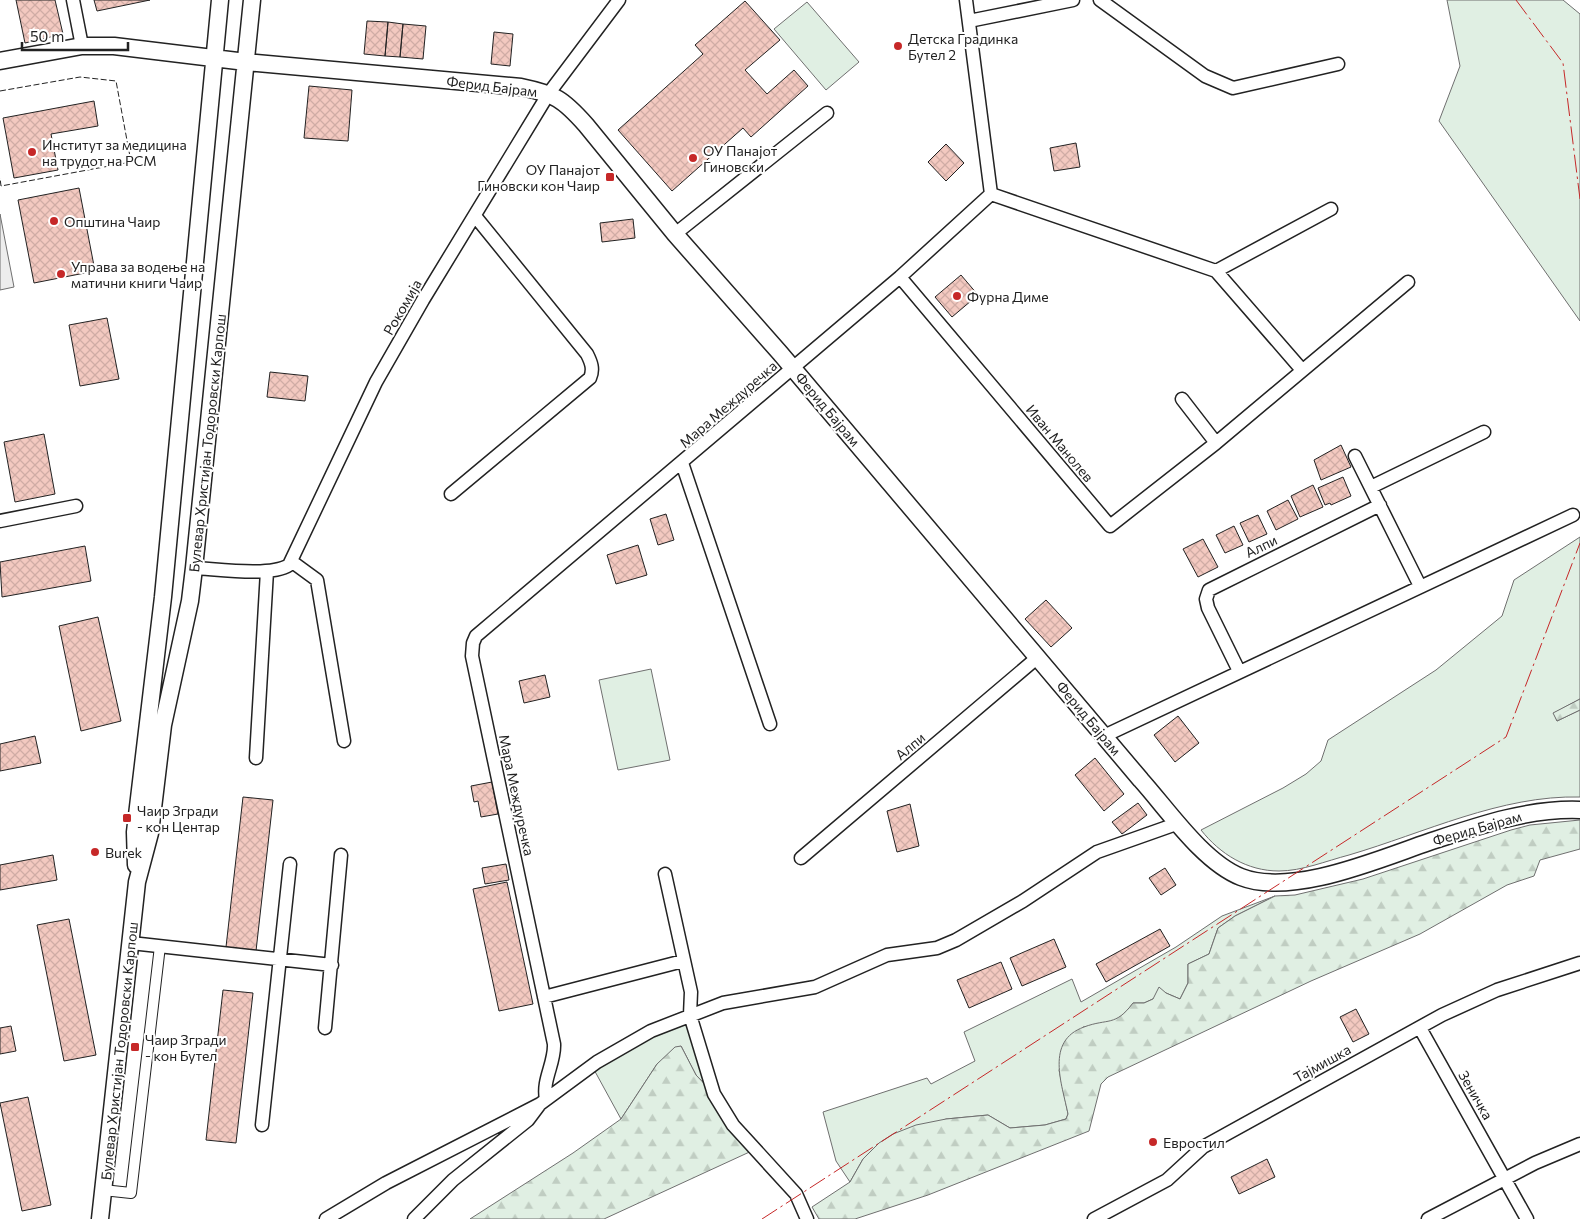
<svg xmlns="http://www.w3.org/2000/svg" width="1580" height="1219" viewBox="0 0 1580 1219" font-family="Commissioner,sans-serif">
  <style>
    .green { fill: #e0efe3; stroke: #6f6f6f }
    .forest { fill: url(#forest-firs); stroke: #6f6f6f }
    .parking { fill: #ededed; stroke: #6f6f6f }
    .building { fill: url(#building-cross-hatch); stroke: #222 }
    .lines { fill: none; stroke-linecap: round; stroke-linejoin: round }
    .pedestrian-casing { stroke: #222; stroke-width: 12 }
    .minor-casing { stroke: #222; stroke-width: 15 }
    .tertiary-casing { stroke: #222; stroke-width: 19 }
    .pedestrian { stroke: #fff; stroke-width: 10 }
    .minor { stroke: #fff; stroke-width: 12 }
    .tertiary { stroke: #fff; stroke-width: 16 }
    .fence { stroke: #222; stroke-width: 1; stroke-dasharray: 6 2.5; stroke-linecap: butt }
    .power { stroke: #c62828; stroke-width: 1; stroke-dasharray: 18 4 2.5 4; stroke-linecap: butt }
    .poi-dot { fill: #c62828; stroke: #fff; stroke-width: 2 }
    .labels { text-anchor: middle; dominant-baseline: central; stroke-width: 4; stroke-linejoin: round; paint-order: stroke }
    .poi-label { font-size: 14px; fill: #222; stroke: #fff; text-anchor: start }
    .street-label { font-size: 14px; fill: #222; stroke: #fff }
  </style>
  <defs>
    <pattern id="forest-firs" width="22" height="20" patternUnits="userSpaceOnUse" patternTransform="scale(1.25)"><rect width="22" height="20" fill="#e0efe3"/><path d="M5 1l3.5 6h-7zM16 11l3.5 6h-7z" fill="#c0cdc2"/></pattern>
    <pattern id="building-cross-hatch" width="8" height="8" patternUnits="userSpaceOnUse" patternTransform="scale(1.25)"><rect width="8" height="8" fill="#f3c9c0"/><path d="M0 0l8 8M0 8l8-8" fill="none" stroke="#d0aca5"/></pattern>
  </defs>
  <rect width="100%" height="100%" fill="#fff"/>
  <!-- green -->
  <path class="green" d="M1447 0H1563L1580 14V321L1439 121 1460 66Z
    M807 2 859 62 826 90 774 29Z
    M1580 537V699L1554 713 1557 721 1580 710V797C1501 795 1424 833 1349 855 1326 861 1302 871 1279 871 1247 871 1220 854 1201 830L1283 788 1306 774 1321 761 1328 740 1436 670 1502 616 1514 580Z
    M651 669 670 760 618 770 599 680Z
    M1275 896 1235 916 1218 928 1209 954 1188 964V983L1180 999 1166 993 1144 1003H1133C1118 1024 1108 1023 1083 1027L1059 1070 1068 1114 1066 1119 1045 1125 1010 1128 988 1115 946 1119 863 1159 850 1182 836 1161 823 1112 927 1078 931 1084 975 1061 964 1032 1072 979 1081 1002 1176 947 1222 916Z
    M690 1015 714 1094 696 1075 681 1046 657 1064 621 1119 592 1066Z"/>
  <!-- forest -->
  <path class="forest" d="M1580 699V710L1557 721 1553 713Z
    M1580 820V849L1540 860 1534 876 1507 885 1420 934 1311 981 1108 1077 1101 1084 1089 1131 928 1195 855 1219H819L812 1207 850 1182 863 1159 879 1143 893 1134 916 1125 946 1119 988 1115 1010 1128 1045 1125 1066 1119 1068 1114C1062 1084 1045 1041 1084 1027 1108 1018 1115 1027 1133 1003H1144L1153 999 1159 987 1166 993 1180 999 1188 983V964L1209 954 1218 928 1235 916 1275 896 1295 895 1363 879 1511 830 1530 825Z
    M681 1046 696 1075 714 1094 756 1149 604 1219H470L573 1153 621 1119 657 1064 675 1047Z"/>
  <!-- parking -->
  <path class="parking" d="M0 214 14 287 0 290Z"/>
  <!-- building -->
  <path class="building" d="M16 0H55L63 34 25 43Z
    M94 0H150L97 11Z
    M745 1 780 40 745 70 767 94 794 70 808 86 751 137 743 128 672 191 618 130 703 54 695 45Z
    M367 21 388 22 385 56 364 54Z
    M388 22 403 24 400 57 385 56Z
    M403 24 426 26 423 59 400 57Z
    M494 32 513 34 510 66 491 64Z
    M309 86 352 90 348 141 304 138Z
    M94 101 98 126 51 134 58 170 14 178 3 118Z
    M1076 143 1080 167 1054 171 1050 148Z
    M946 144 964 163 946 181 928 162Z
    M79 188 95 271 34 283 18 200Z
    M633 219 635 238 602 242 600 223Z
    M961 275 978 295 952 317 935 297Z
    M107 318 119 379 80 386 69 325Z
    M270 372 308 376 305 401 267 397Z
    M44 434 55 494 15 502 4 442Z
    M1341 445 1351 467 1321 480 1314 460Z
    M1343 477 1351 496 1331 505 1330 503 1325 505 1318 488Z
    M1313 485 1323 507 1300 517 1291 496Z
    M1288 500 1298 519 1276 530 1267 511Z
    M666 514 674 540 658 545 650 519Z
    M1258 515 1267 534 1249 542 1240 523Z
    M1234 526 1243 545 1225 553 1216 535Z
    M1203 539 1218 567 1198 577 1183 549Z
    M638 545 647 575 616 584 607 555Z
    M85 546 91 581 2 597 0 562Z
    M1046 600 1072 628 1051 647 1025 619Z
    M98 617 121 721 81 731 59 626Z
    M545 675 550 697 524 703 519 681Z
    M1178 716 1199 743 1175 762 1154 735Z
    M35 736 41 763 0 771V744Z
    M1095 758 1124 794 1104 811 1075 775Z
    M492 782 498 814 481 817 478 801 474 802 471 786Z
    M243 797 273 800 256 951 226 947Z
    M1138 803 1147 815 1122 834 1112 822Z
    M910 804 919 846 897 852 887 811Z
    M53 855 57 880 0 890V865Z
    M506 864 509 880 485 884 482 868Z
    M1165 868 1176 885 1161 895 1149 878Z
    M507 882 533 1004 499 1011 473 889Z
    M69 919 96 1055 64 1061 37 925Z
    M1160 929 1170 946 1106 982 1096 964Z
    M1054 939 1066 967 1022 986 1010 958Z
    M1001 962 1012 989 969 1008 957 980Z
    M223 990 253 993 236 1143 206 1140Z
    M1356 1009 1369 1034 1353 1042 1340 1017Z
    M11 1026 16 1051 0 1054V1028Z
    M28 1097 51 1205 22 1211 0 1103Z
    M1267 1159 1275 1177 1239 1194 1231 1177Z"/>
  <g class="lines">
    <!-- pedestrian casing -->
    <g class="pedestrian-casing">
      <path id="pedestrian" d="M103 1190 131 1193 160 946"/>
    </g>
    <!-- minor casing -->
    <g class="minor-casing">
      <path id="minor" d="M73 0 82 46
        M966 0 991 194
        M1100 0 1205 76 1233 88 1338 64
        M969 21 1073 0
        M991 194 1216 271 1331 209
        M675 234 827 113
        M1216 271 1302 370
        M900 277 1110 526 1216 443 1408 282
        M1182 399 1216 443
        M1355 456 1420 586
        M682 463 770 724
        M1371 487 1484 432
        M451 494 590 378C594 369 591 362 587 354L475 216
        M0 521 76 506
        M291 561 317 580 344 741
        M194 568C217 569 271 577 289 565L376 382 423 300 549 93 619 0
        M1239 671 1208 608 1206 599 1209 590 1380 505
        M1104 736 1573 515
        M256 758 267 571
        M801 858 1038 657
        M665 874 691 992 690 1015 714 1094 733 1125 796 1194 807 1219
        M131 943 332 965
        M544 997 683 961
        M325 1028 341 855
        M1420 1028 1527 1219
        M546 1099C542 1080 555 1063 554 1044L472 656 473 643 476 636 900 277 991 194
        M262 1125 290 864
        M326 1219 386 1183 540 1104 597 1062 651 1031 723 1003 815 987 887 955 937 948 956 940 1023 901 1097 852 1179 823
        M414 1219 453 1180 528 1120 540 1104
        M1094 1219 1167 1180 1203 1147 1442 1015 1497 990 1580 963
        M1428 1219 1535 1163 1580 1144"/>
    </g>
    <!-- tertiary casing -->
    <g class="tertiary-casing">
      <path id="tertiary" d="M0 61 82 46H114L246 62 521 87C555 94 563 99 586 125L675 234 780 353 1141 780C1168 810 1203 862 1241 877 1292 897 1379 859 1429 842 1477 826 1528 808 1580 810
        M136 865 135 832 163 597 220 0
        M100 1219 137 882 150 833 163 725 190 601 194 568 252 0"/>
    </g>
    <!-- pedestrian -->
    <use href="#pedestrian" class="pedestrian"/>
    <!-- minor -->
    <use href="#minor" class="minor"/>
    <!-- tertiary -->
    <use href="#tertiary" class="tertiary"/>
    <!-- fence -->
    <path class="fence" d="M0 91 80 77 116 81 131 162 1 186 0 178"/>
    <!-- power -->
    <path class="power" d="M1516 0 1563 63 1580 199
      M762 1219 1506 737 1580 543"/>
  </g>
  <!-- markers -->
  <g class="poi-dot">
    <circle cx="898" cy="46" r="5"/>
    <circle cx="32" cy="152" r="5"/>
    <circle cx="693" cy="158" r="5"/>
    <rect x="605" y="172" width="10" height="10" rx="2.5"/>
    <circle cx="54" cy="221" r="5"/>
    <circle cx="61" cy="274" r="5"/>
    <circle cx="957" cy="296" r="5"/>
    <rect x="122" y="813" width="10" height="10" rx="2.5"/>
    <circle cx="95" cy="852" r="5"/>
    <rect x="130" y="1042" width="10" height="10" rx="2.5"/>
    <circle cx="1153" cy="1142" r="5"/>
  </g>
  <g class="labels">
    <!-- poi labels -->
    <g class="poi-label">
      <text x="908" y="38">Детска Градинка<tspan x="908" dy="16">Бутел 2</tspan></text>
      <text x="42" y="144">Институт за медицина<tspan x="42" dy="16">на трудот на РСМ</tspan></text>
      <text x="703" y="150">ОУ Панајот<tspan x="703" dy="16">Гиновски</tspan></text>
      <text x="600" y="169" text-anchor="end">ОУ Панајот<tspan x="600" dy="16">Гиновски кон Чаир</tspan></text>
      <text x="64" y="221">Општина Чаир</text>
      <text x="71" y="266">Управа за водење на<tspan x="71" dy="16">матични книги Чаир</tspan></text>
      <text x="967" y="296">Фурна Диме</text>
      <text x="137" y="810">Чаир Згради<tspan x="137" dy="16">- кон Центар</tspan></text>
      <text x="105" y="852">Burek</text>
      <text x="145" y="1039">Чаир Згради<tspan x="145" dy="16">- кон Бутел</tspan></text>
      <text x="1163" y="1142">Евростил</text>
    </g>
    <!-- street labels -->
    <g class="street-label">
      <text transform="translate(492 86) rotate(7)">Ферид Бајрам</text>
      <text transform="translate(402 307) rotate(-60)">Рокомија</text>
      <text transform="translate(728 404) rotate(-41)">Мара Междуречка</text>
      <text transform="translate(828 409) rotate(50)">Ферид Бајрам</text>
      <text transform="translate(207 443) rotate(-84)">Булевар Христијан Тодоровски Карпош</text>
      <text transform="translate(1060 443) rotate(50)">Иван Манолев</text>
      <text transform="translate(1261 546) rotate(-26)">Алпи</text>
      <text transform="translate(1089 718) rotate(50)">Ферид Бајрам</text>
      <text transform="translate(910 746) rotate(-40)">Алпи</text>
      <text transform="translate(517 795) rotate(78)">Мара Междуречка</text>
      <text transform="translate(1477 828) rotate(-16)">Ферид Бајрам</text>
      <text transform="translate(119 1051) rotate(-84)">Булевар Христијан Тодоровски Карпош</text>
      <text transform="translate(1322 1063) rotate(-29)">Тајмишка</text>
      <text transform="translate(1476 1095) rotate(60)">Зеничка</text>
    </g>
  </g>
  <!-- scale -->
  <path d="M22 42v8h106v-8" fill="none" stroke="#222222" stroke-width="2.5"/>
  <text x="30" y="42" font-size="15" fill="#222222" stroke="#ffffff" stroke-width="4" paint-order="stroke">50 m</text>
</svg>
